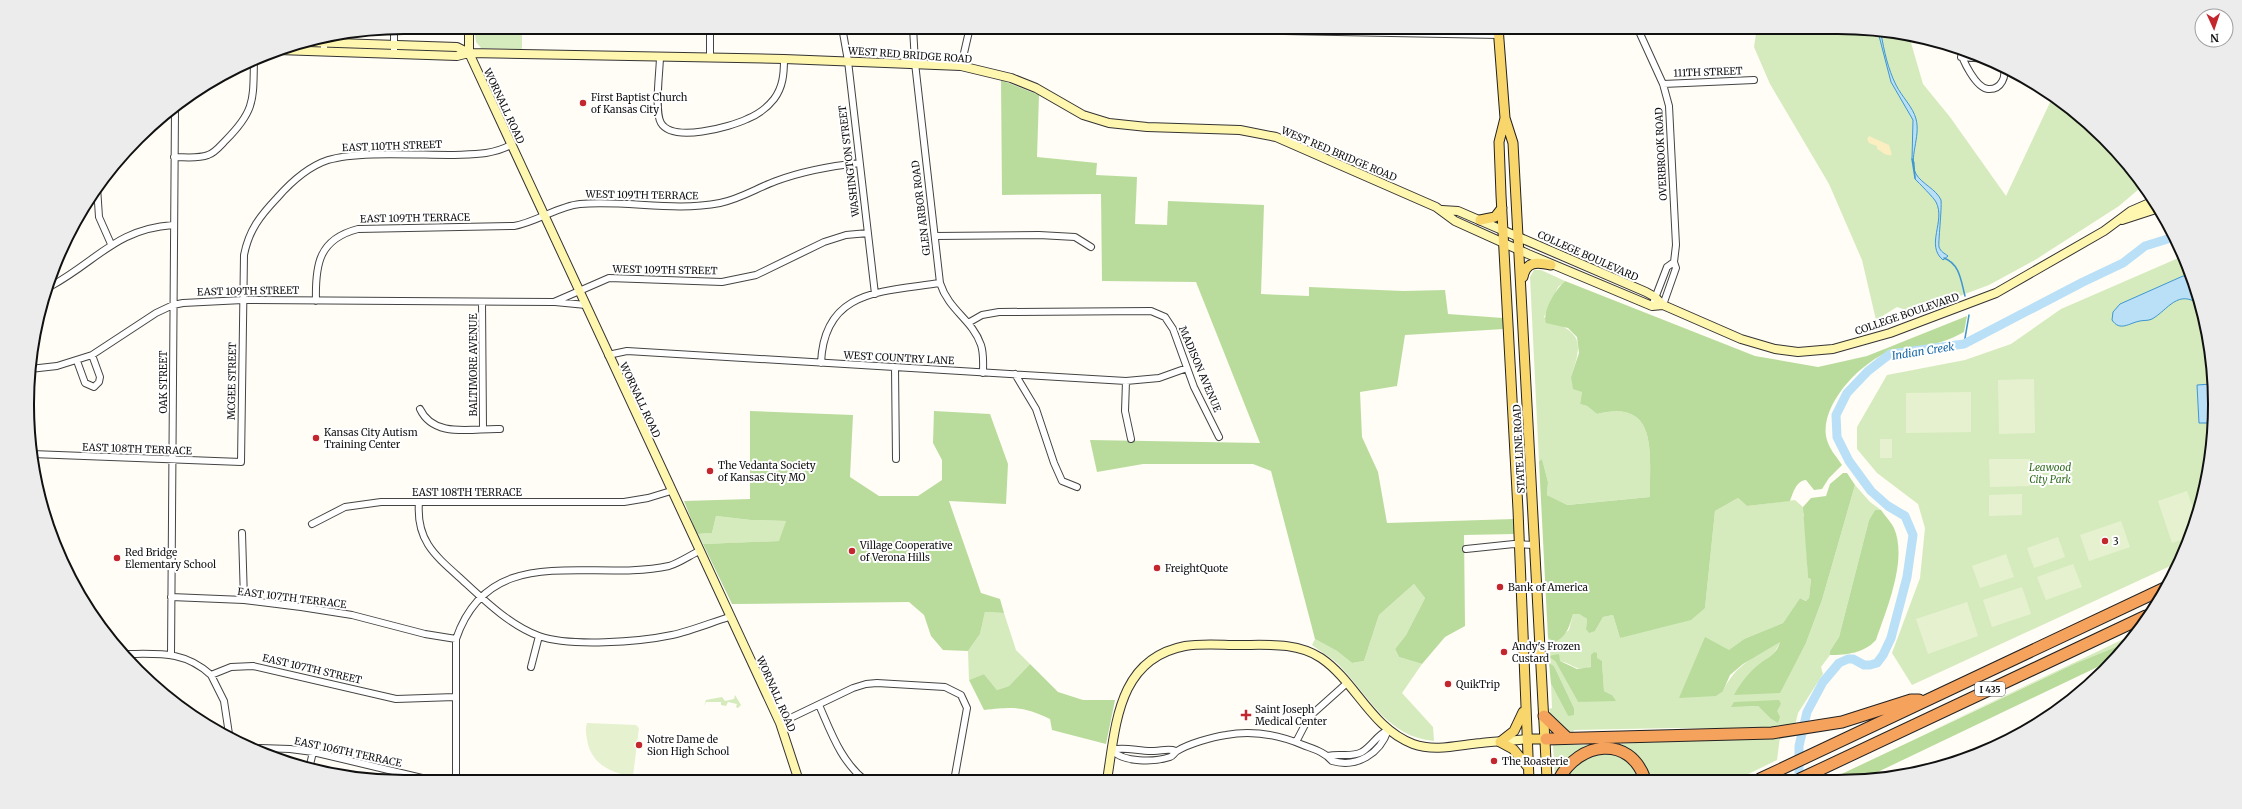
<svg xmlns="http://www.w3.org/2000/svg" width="2242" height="809" viewBox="0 0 2242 809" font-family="Merriweather,serif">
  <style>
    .green { fill: #d5ebbd; fill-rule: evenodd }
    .forest { fill: #b9dc9c }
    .sand { fill: #fbeec1 }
    .pitch { fill: #e6f2cf }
    .water { fill: #b9e0f7; stroke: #3f96cf }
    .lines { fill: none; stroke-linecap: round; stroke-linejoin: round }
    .stream { stroke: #3f96cf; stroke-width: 1.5 }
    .river { stroke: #b9e0f7; stroke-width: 9 }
    .street-casing { stroke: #444; stroke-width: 8 }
    .secondary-casing { stroke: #333; stroke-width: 10 }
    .primary-casing { stroke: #222; stroke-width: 11 }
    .highway-casing { stroke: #222; stroke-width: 13 }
    .street { stroke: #fff; stroke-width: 6 }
    .secondary { stroke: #fff6b0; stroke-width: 8 }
    .primary { stroke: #f9d66b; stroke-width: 9 }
    .highway { stroke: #f5a25d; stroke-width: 11 }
    .poi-dot { fill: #c4262e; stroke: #fff; stroke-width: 1.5 }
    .labels { text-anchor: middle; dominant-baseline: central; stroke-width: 4; stroke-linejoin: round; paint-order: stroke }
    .shield { fill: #fff; stroke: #585858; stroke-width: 1 }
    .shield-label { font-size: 9px; font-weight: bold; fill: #111 }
    .street-label { font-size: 10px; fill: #111; stroke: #fff }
    .poi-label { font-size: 10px; fill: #111; stroke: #fff; text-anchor: start }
    .park-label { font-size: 10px; font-style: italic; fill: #2f6b1f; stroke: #fff }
    .water-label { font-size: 11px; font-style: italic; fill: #1768a6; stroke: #fff }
    .rim { fill: none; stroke: #111; stroke-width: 2 }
  </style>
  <rect width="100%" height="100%" fill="#fffdf5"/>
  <!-- green -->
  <path class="green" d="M474 27H522V49L481 48 476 42Z
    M1757 27H1837L1909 36 1923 84 1950 117 2006 196 2053 96C2090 119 2120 153 2145 188L2139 189 2119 206 2035 260 1989 285 1914 313 1897 307 1876 320 1862 260 1829 184 1770 84 1754 47Z
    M2183 256C2217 332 2221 419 2202 501 2198 522 2185 543 2177 563L1912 685 1892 653 1920 578 1925 528 1918 504 1877 473 1857 449V427L1887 375 1965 360 2011 344 2061 309Z
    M1534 270H1541L1565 281 1558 287 1544 317C1581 334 1584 338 1571 377L1582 392 1580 404 1587 406 1597 414C1660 398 1649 455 1650 497L1566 505 1547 495 1548 482 1542 459 1539 461 1530 277Z
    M1855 485 1870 502 1881 510H1875L1869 520 1839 637 1830 651V655L1821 667 1823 674 1798 713 1795 725 1752 729 1672 728 1574 730 1573 732C1562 731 1551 720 1549 709L1552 708 1551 684 1568 716 1574 708 1554 666 1549 663 1548 638 1554 642 1569 630 1573 614H1579L1587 619 1586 629 1595 631 1603 617 1613 615 1620 638 1705 608 1715 511 1738 498 1747 506 1795 500 1805 509 1803 515 1805 519 1808 578 1811 579 1809 598 1807 601 1800 598 1783 623 1744 639 1728 651 1723 691C1736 664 1756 656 1781 641L1772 657 1763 662 1779 693 1806 643 1822 600ZM1555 661C1577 661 1572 678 1602 661L1604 691 1612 695 1578 702ZM1781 704 1770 718 1758 706 1732 707Z
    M716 516 751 520 786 521 780 541 703 544 697 534 712 533Z
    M1414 584 1425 598 1406 635 1395 649 1399 657 1422 664 1402 693 1433 727 1434 741C1387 737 1369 696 1339 665 1331 657 1321 652 1312 645L1315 639 1337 651 1352 663 1364 661 1379 615Z
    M985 612 1004 613 1016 650 1030 664 1009 686 997 690 984 674 969 680 968 651 980 634Z
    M2130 636 2123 644 2074 664 1916 738Z
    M735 695 741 705 738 708 736 707 737 704 728 702 726 706 721 705V702H706L704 706 706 700 722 697 725 701 734 699Z
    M1780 737 1777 760 1738 779H1648L1614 746V744Z
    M1553 745H1590L1589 748 1555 776Z
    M1613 753 1627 759 1641 779H1564L1566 775 1589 754Z"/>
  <!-- forest -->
  <path class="forest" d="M1001 80 1039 95 1037 157 1097 163 1096 175 1137 177 1135 224 1167 225 1168 201 1264 205 1261 294 1309 296V287L1403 291 1445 290 1448 314 1503 318 1504 329 1405 335 1397 386 1360 392 1362 437 1378 472 1387 523 1514 519V534L1464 535 1465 626 1445 637 1422 664 1399 657 1395 649 1406 635 1425 598 1414 584 1379 615 1364 661 1352 663 1337 651 1315 639 1271 471 1253 464H1143L1097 472 1090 440 1260 443 1196 282 1102 281 1101 194 1002 195Z
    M1565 281 1755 356 1818 367 1867 356 1967 316 1964 332C1950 340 1934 345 1918 347 1909 349 1899 348 1891 351 1862 361 1821 403 1826 436 1828 448 1836 456 1842 465L1829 478 1822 489 1814 490 1806 480C1796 481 1793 493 1790 501L1747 506 1738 498 1715 511 1705 608 1691 620 1620 638 1613 615 1603 617 1595 631 1589 633 1586 629 1587 619 1579 614H1573C1569 627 1567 637 1554 642L1548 638 1539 461 1542 459 1548 482 1547 495 1567 505 1650 497C1649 455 1660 398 1597 414L1587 406 1580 404 1582 392 1573 389 1571 377 1579 353 1577 337 1568 328 1546 323C1542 311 1556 289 1565 281Z
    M750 411 853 415 850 477 879 496H918L942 480V460L933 443 934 411 990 414 1008 464 1006 504 949 501 981 593 1000 599 1004 613 985 612 980 634 968 651 943 650 931 636 924 615 909 602 732 604 703 544 779 541 786 521 751 520 716 516 712 533 697 534 684 501 750 499Z
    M1843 473H1847L1855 485 1822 600 1806 643 1780 693 1734 695C1740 683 1751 670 1762 662 1771 656 1777 653 1780 642L1743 664 1730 675 1723 691 1716 696 1679 698 1705 637 1729 650 1744 639 1783 623 1800 598 1806 601 1809 598 1811 579 1808 578 1803 507 1811 498 1826 496 1830 484Z
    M1875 510H1881C1885 516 1891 522 1894 528 1908 560 1886 610 1876 640 1864 653 1847 655 1830 655V651L1839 637 1869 520Z
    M2123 644 2108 662 1863 779H1831L2074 664Z
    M1594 652 1597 653V658L1602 661 1604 691 1612 695 1616 701 1578 702 1555 661 1548 656 1559 654 1560 661 1577 669 1591 667V655Z
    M1549 663 1554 666 1574 708V715L1568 716 1551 684Z
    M1030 664 1058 692 1083 700H1115L1106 744 1052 730 1050 719C1022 706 1014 707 984 710L969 680 984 674 997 690 1009 686Z
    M1779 700 1781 704 1777 711 1780 717 1778 723 1770 718 1758 706 1731 707 1734 702Z"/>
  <!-- sand -->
  <path class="sand" d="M1869 136 1889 145 1892 155C1884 156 1883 152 1877 149V146L1869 143 1867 139Z"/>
  <!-- pitch -->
  <path class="pitch" d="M2034 379 2035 433 1999 434 1998 380Z
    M1971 392V432L1906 433V393Z
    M1880 439H1892V458H1880Z
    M1989 459H2030V486L1990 487Z
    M2187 491 2196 517 2187 538 2172 543 2158 501Z
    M2022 494V515L1989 516V495Z
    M2121 521 2130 547 2089 561 2080 535Z
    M2058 537 2065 557 2034 568 2027 548Z
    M2006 554 2014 577 1980 588 1972 566Z
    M2073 564 2082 587 2046 600 2037 577Z
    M2022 587 2031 614 1992 627 1983 600Z
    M1967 602 1978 636 1928 654 1916 619Z
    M587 723 636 725 639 728 633 776C611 774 590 763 587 739 586 733 585 728 587 723Z"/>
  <!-- water -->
  <path class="water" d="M1878 32 1881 33C1884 51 1888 69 1896 85 1902 97 1913 107 1916 119 1921 137 1908 158 1916 174 1922 184 1936 189 1941 200 1942 209 1938 243 1939 247 1941 252 1944 253 1948 256L1943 260C1925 245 1946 221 1936 202 1934 198 1919 183 1915 179L1914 162 1912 159 1913 120 1891 82Z
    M2183 276 2192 277 2200 305C2178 288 2168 310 2152 319 2148 321 2144 320 2140 321 2129 323 2120 332 2112 320L2113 312 2120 304Z
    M2211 384 2213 423H2199L2197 385Z"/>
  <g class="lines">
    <!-- stream -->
    <path class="stream" d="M1912 159 1915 178
      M1944 258C1960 264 1961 281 1965 296
      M1964 344 1969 315"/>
    <!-- river -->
    <path class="river" d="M1799 779V746L1807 712 1823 682 1839 663 1848 659H1853L1864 665H1870L1877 663 1883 655 1891 638 1907 577 1913 535 1905 516 1888 506 1871 491 1849 461 1837 437 1836 415 1847 393 1868 371 1890 354 1964 344 2083 282 2123 263 2145 246 2174 237"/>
    <!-- street casing -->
    <g class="street-casing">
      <path id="street" d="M710 27V57
        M842 27 848 61 875 294
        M913 27 915 63 940 283C949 311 972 319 981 345 984 354 983 363 983 373
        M1225 27 1226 30 1499 35
        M1637 27 1663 84 1669 106 1676 245 1674 262 1676 268 1663 305
        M324 36V51
        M1960 49C1962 60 1976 88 1988 89 2001 90 2008 76 2002 65
        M394 54V28
        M660 56C660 71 654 111 661 123 673 143 730 127 747 119 757 115 767 108 774 99 783 87 784 74 784 59
        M1961 57 1987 59
        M961 66 970 27
        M1663 84 1754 80
        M174 157C185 157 197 159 208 155 215 153 221 145 226 140 256 110 253 99 254 59
        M97 187 99 217 111 244
        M935 236 1039 235 1075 237 1091 247
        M51 286C97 261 116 229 173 225
        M316 301C315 264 319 239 358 229L514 226C537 222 558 206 580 204 627 200 673 212 720 203 740 199 757 188 776 181 803 171 831 166 859 163
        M482 302 483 428
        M555 302 586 305
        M1652 306 1667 267 1674 262
        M968 323 982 315 999 312 1151 311 1165 317 1173 329 1194 387 1219 437
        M608 355 627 351 1126 381 1159 378 1187 368
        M77 361 85 383 94 387 99 382 100 377 92 355
        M821 363C824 289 882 292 940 283
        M895 368 896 459
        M30 369 57 366 92 355 156 313 173 305 183 303 243 300 554 302 609 278 722 282 756 275 824 242 846 235 868 233
        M1015 374 1036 409 1054 463 1062 481 1077 487
        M1126 381 1125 411 1131 439
        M420 409C434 439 473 428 500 429
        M32 454 241 462 244 255C249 230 260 216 277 198 291 182 307 167 328 160 357 151 416 155 449 155 473 154 489 156 511 145
        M419 502C416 539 433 554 459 577 483 599 509 625 539 636 570 647 639 642 672 635 691 631 710 623 729 617
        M312 524 345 507 381 502H624L648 498 671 491
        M242 533 244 600
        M1466 549 1514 544 1534 545
        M171 597 244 600 301 607 352 615 425 634 456 639
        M123 654C158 654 184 650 211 675L231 667 253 666 396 699 455 697
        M171 655 175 109
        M531 667 539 636
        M211 675 224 701 229 734
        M819 705C831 732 841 762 866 781
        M780 723 853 688 866 684 877 683 945 687 961 695 967 708 954 781
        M1296 742 1309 717 1347 683
        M260 748 290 749 313 752 422 778 456 779
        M1176 751C1168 748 1162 751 1154 751 1140 752 1124 746 1112 750 1123 763 1155 762 1170 757 1173 756 1174 753 1177 751 1188 744 1212 737 1226 735 1252 730 1279 735 1303 745 1313 749 1325 752 1332 761 1357 768 1380 754 1388 730
        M1328 756C1340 753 1350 758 1362 752 1372 746 1377 735 1388 730
        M309 769 313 752
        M456 782V639C490 539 590 583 669 566 679 563 689 556 699 551"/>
    </g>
    <!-- secondary casing -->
    <g class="secondary-casing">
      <path id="secondary" d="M469 27V53L780 723 799 781
        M307 42 457 47 469 53
        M278 50 457 56 469 53 784 59 961 66 1011 78 1036 88 1083 115 1109 123 1147 127 1240 130 1276 137 1436 207 1455 221 1528 254 1652 306 1663 305
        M1442 210 1458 211 1646 292 1655 297 1663 305 1741 339 1775 349 1798 352 1833 349 1890 333 1996 293 2104 231 2131 211 2154 201
        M2122 220 2159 208
        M1107 780C1116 726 1117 659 1185 646 1202 643 1222 645 1239 645 1267 645 1297 642 1321 658 1356 682 1371 728 1413 744 1435 752 1459 745 1481 743 1496 741 1512 741 1527 739"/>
    </g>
    <!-- primary casing -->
    <g class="primary-casing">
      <path id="primary" d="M1498 27 1505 118 1513 143 1547 779
        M1505 118 1499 142 1501 195 1518 510 1529 780
        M1480 220 1495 217 1502 208
        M1523 277C1526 261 1537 262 1551 265
        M1523 712 1514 731 1500 742 1513 749 1528 767
        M1527 739H1546"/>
    </g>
    <!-- highway casing -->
    <g class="highway-casing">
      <path id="highway" d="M1544 716 1567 738
        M1546 739 1772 733 1842 722 1911 700H1919
        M1559 779C1579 742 1629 734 1645 779
        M1760 779 2167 587
        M1800 779 2146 616"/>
    </g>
    <!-- street -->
    <use href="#street" class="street"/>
    <!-- secondary -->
    <use href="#secondary" class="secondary"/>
    <!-- primary -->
    <use href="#primary" class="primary"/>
    <!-- highway -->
    <use href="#highway" class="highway"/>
  </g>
  <!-- markers -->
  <g class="poi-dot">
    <circle cx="583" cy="103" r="4"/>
    <circle cx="316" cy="438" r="4"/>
    <circle cx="710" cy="471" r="4"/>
    <circle cx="2105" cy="541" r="4"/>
    <circle cx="852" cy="551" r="4"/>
    <circle cx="117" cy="558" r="4"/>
    <circle cx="1157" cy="568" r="4"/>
    <circle cx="1500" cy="587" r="4"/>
    <circle cx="1504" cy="652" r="4"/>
    <circle cx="1448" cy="684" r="4"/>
    <path d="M1244 709h4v4h4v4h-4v4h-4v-4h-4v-4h4z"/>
    <circle cx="639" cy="745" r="4"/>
    <circle cx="1494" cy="761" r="4"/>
  </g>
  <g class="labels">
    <!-- shield labels -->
    <rect class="shield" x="1975" y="682" width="30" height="14" rx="3"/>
    <g class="shield-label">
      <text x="1990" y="689">I 435</text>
    </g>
    <!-- street labels -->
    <g class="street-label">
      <text transform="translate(910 55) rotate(4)">WEST RED BRIDGE ROAD</text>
      <text transform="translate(1708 72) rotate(-2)">111TH STREET</text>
      <text transform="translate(504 106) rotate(65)">WORNALL ROAD</text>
      <text transform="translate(392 146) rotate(-2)">EAST 110TH STREET</text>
      <text transform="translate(1339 154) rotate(23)">WEST RED BRIDGE ROAD</text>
      <text transform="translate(1661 154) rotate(-93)">OVERBROOK ROAD</text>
      <text transform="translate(849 161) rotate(-97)">WASHINGTON STREET</text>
      <text transform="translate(642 195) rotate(1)">WEST 109TH TERRACE</text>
      <text transform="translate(921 208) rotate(-97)">GLEN ARBOR ROAD</text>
      <text transform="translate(415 218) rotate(-1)">EAST 109TH TERRACE</text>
      <text transform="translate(1588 256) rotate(24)">COLLEGE BOULEVARD</text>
      <text transform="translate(665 270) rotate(1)">WEST 109TH STREET</text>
      <text transform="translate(248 291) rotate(-1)">EAST 109TH STREET</text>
      <text transform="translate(1907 314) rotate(-19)">COLLEGE BOULEVARD</text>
      <text transform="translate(899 358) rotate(3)">WEST COUNTRY LANE</text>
      <text transform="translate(473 365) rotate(-90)">BALTIMORE AVENUE</text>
      <text transform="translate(1200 369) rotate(67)">MADISON AVENUE</text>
      <text transform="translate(232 381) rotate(-89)">MCGEE STREET</text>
      <text transform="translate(163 382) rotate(-90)">OAK STREET</text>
      <text transform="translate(640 400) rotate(65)">WORNALL ROAD</text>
      <text transform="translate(137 449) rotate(2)">EAST 108TH TERRACE</text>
      <text transform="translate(1519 449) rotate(-93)">STATE LINE ROAD</text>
      <text x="467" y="492">EAST 108TH TERRACE</text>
      <text transform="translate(292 598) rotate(7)">EAST 107TH TERRACE</text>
      <text transform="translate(312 669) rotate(13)">EAST 107TH STREET</text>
      <text transform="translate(776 694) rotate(66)">WORNALL ROAD</text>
      <text transform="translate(348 752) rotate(12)">EAST 106TH TERRACE</text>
    </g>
    <!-- poi labels -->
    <g class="poi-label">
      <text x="591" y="97">First Baptist Church<tspan x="591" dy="12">of Kansas City</tspan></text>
      <text x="324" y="432">Kansas City Autism<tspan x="324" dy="12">Training Center</tspan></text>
      <text x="718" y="465">The Vedanta Society<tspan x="718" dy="12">of Kansas City MO</tspan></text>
      <text x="2113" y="541">3</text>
      <text x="860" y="545">Village Cooperative<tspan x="860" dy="12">of Verona Hills</tspan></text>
      <text x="125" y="552">Red Bridge<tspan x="125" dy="12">Elementary School</tspan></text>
      <text x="1165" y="568">FreightQuote</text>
      <text x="1508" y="587">Bank of America</text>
      <text x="1512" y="646">Andy's Frozen<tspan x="1512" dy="12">Custard</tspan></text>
      <text x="1456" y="684">QuikTrip</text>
      <text x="1255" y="709">Saint Joseph<tspan x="1255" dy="12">Medical Center</tspan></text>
      <text x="647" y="739">Notre Dame de<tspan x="647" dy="12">Sion High School</tspan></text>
      <text x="1502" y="761">The Roasterie</text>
    </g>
    <!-- park labels -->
    <g class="park-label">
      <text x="2050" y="467">Leawood<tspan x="2050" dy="12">City Park</tspan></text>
    </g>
    <!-- water labels -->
    <g class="water-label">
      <text transform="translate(1923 351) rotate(-9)">Indian Creek</text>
    </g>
  </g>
  <!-- crop -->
  <path d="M0 0H2242V809H0ZM404 34H1838A370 370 0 0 1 2208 404V405A370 370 0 0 1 1838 775H404A370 370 0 0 1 34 405V404A370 370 0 0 1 404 34Z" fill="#ececec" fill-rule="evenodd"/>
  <path class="rim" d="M404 34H1838A370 370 0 0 1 2208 404V405A370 370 0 0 1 1838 775H404A370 370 0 0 1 34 405V404A370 370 0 0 1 404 34Z"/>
  <!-- north arrow -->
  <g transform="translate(2214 28) rotate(177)"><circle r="19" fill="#ffffff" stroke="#a0a0a0"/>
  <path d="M0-3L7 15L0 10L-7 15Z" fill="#c4262e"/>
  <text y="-6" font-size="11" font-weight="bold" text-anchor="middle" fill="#111111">N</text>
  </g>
</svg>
